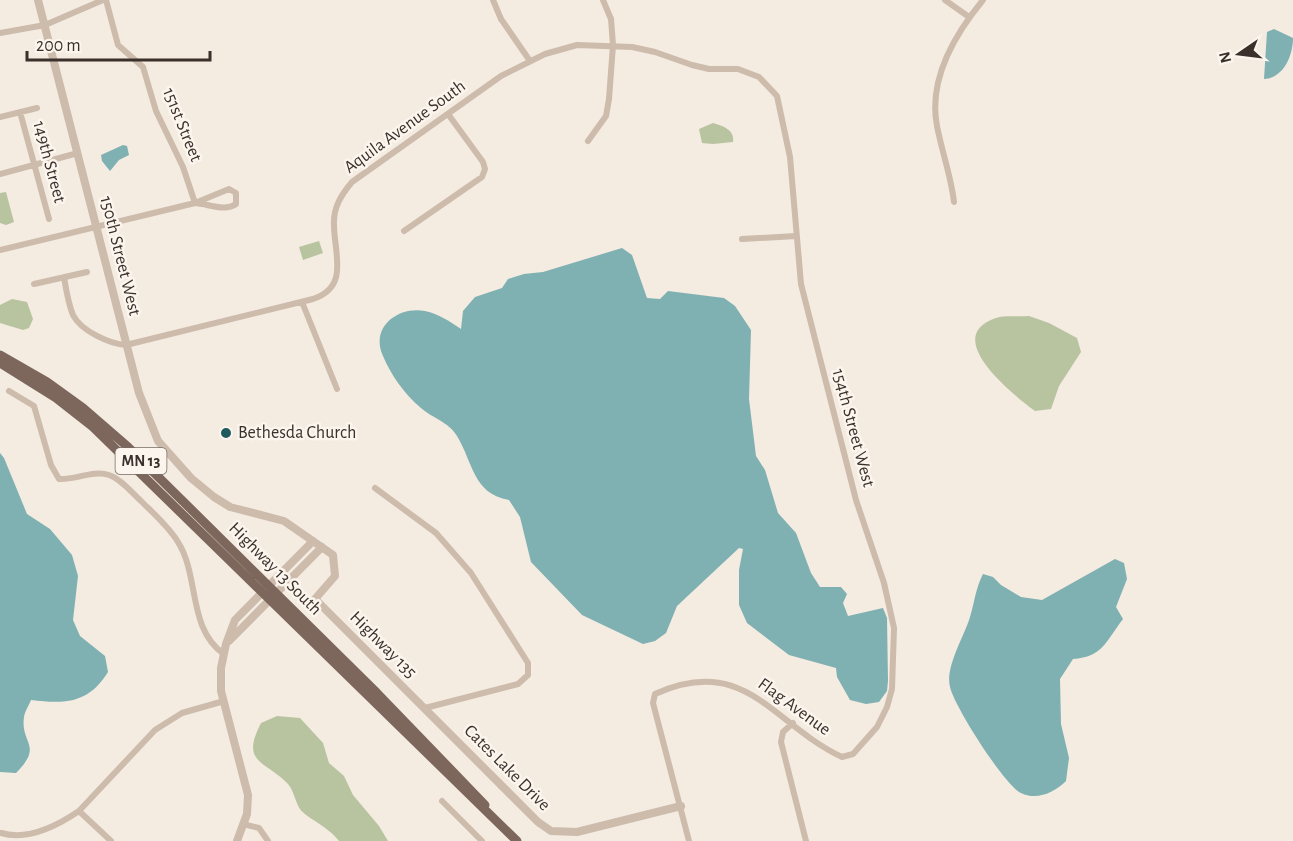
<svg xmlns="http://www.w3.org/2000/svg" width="1293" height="841" viewBox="0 0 1293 841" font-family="'Alegreya Sans',sans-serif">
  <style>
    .green { fill: #b8c4a0 }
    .water { fill: #7fb0b2 }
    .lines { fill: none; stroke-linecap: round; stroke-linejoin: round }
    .minor { stroke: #cdbbac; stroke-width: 6 }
    .tertiary { stroke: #cdbbac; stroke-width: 8 }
    .primary { stroke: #7d675c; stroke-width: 9 }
    .poi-dot { fill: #1f5a5e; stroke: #fbf5ee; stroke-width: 2 }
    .labels { text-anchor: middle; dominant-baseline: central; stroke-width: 5; stroke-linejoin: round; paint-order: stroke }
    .shield { fill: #fbf5ee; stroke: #756b66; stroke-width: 1.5 }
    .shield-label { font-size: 16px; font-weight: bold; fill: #3b302b }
    .street-label { font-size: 18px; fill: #3b302b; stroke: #fbf5ee }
    .poi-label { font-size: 18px; fill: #3b302b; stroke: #fbf5ee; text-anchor: start }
  </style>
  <rect width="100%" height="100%" fill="#f4ebe1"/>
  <!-- green -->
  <path class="green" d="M713 123C722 126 735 129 733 142L713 144 702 143 699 129Z
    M6 192 14 222 6 225 0 223V193Z
    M319 241 323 253 303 260 299 247Z
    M12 299 27 302 33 319 29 328 23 330 0 323V305Z
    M1029 316 1049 323 1077 338 1081 352 1059 386 1051 409 1035 411C1015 396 939 337 996 318 1005 315 1018 317 1029 316Z
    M277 716 300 718 323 743 329 763 344 776 353 795 379 826 388 841H339C329 827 305 817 300 809 295 801 294 791 288 784 265 760 240 764 261 723Z"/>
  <!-- water -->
  <path class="water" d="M1274 29 1293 38C1293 55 1284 78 1264 79L1267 32Z
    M123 145 127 146 129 155 119 160 110 171 102 161 101 155Z
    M622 248 632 255 647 298 660 299 668 291 724 298 735 306 751 330 749 399 756 456 765 470 778 513 796 533 811 573 820 587H841L847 594 843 603 848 616 883 608 887 618 888 681 887 691 879 702 866 704 850 700 837 677 836 668 789 655 747 623 739 605V570L743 549 739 548 677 606 666 633 655 641 643 644 582 615 531 562 520 517 509 500C473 494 473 462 457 436 449 422 432 418 421 408 405 395 391 375 383 356 370 328 397 306 425 311 439 314 449 321 461 329L463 311 475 297 502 288 508 279 524 274 543 272Z
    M0 453 4 458 27 514 50 529 72 555 78 576 73 620 80 636 105 656 108 672C88 704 65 704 31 700 29 705 25 711 24 717 20 744 44 745 16 773L0 772Z
    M1115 559 1124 563 1127 579 1116 607 1123 619C1106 641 1103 657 1073 659L1060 679 1061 724 1069 758 1066 781C1055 792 1037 801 1021 793 1005 786 954 706 950 687 945 667 964 637 970 617 975 601 975 590 983 574L993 577 1001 585 1021 597 1042 600Z"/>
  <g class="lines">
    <!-- minor -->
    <path class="minor" d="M106 0 118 45 143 67 156 111 183 167 195 203
      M493 0 501 19 530 61
      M945 0 969 17
      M0 33 45 25 103 0
      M20 112 49 219
      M0 117 37 108
      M588 141 606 116 609 99 613 45 611 19 603 0
      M0 174 78 153
      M954 202C951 176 942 152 937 126 928 80 955 34 983 0
      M404 231 482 177 485 169 483 162 448 114
      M742 239 796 236
      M0 250 195 203 229 189 236 193V204C225 212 209 204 195 203
      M64 277C66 289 68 303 73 315 81 331 110 344 126 345L313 299C350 287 334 253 334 225 333 208 341 195 352 182L501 76 545 54 577 45 632 47 655 52 692 65 709 69H738L759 77 777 96 790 157 801 284 856 500 884 583 894 628 892 689 887 707 877 727 853 754 842 757C773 725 746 653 655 694L653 703 689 841
      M34 284 87 272
      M302 302 337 389
      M9 391 34 406 51 465 59 479C75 480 93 470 109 475 121 479 131 492 141 501 153 513 169 527 178 542 200 577 187 628 224 654
      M375 488 436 533 471 573 528 663V675L518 684 425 708
      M793 723 783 732 781 742 806 841
      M442 801 482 841
      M79 811 111 841
      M243 824 259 828 268 841
      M1 833C28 841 57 826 79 811L155 730 182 713 224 701"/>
    <!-- tertiary -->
    <path class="tertiary" d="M38 0 139 393 158 441 191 478 214 497 230 507 284 521 333 555 335 576 315 599 538 822 551 831 577 832 681 806
      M229 641 322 547
      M237 841 247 814 248 795 221 691V668L226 644 235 620 313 541"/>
    <!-- primary -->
    <path class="primary" d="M0 355 47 382 83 408 128 447 377 693 485 805
      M0 363 56 398 93 427 517 841"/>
  </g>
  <!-- markers -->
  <circle class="poi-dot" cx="226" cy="433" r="6"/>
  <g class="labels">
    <!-- shield labels -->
    <rect class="shield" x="115.5" y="448" width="51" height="26" rx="4.5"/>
    <g class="shield-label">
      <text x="141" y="461">MN 13</text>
    </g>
    <!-- street labels -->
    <g class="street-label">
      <text transform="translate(182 125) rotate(68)">151st Street</text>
      <text transform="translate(405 127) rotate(-36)">Aquila Avenue South</text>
      <text transform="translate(49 162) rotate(75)">149th Street</text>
      <text transform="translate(120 256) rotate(76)">150th Street West</text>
      <text transform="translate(853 428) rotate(75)">154th Street West</text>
      <text transform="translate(275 569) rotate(45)">Highway 13 South</text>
      <text transform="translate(383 645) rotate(45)">Highway 135</text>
      <text transform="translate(794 707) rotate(36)">Flag Avenue</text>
      <text transform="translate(507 768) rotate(45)">Cates Lake Drive</text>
    </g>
    <!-- poi labels -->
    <g class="poi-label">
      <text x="238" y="433">Bethesda Church</text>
    </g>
  </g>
  <!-- north arrow -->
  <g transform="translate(1239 54) rotate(256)" stroke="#fbf5ee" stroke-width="4.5" paint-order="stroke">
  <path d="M0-4.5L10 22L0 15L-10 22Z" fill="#3b302b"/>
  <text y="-9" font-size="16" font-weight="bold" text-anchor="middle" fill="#3b302b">N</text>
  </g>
  <!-- scale -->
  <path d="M27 51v9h183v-9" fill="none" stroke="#3b302b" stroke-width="3"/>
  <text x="36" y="51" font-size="18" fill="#3b302b" stroke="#fbf5ee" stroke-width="4.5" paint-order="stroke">200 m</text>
</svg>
